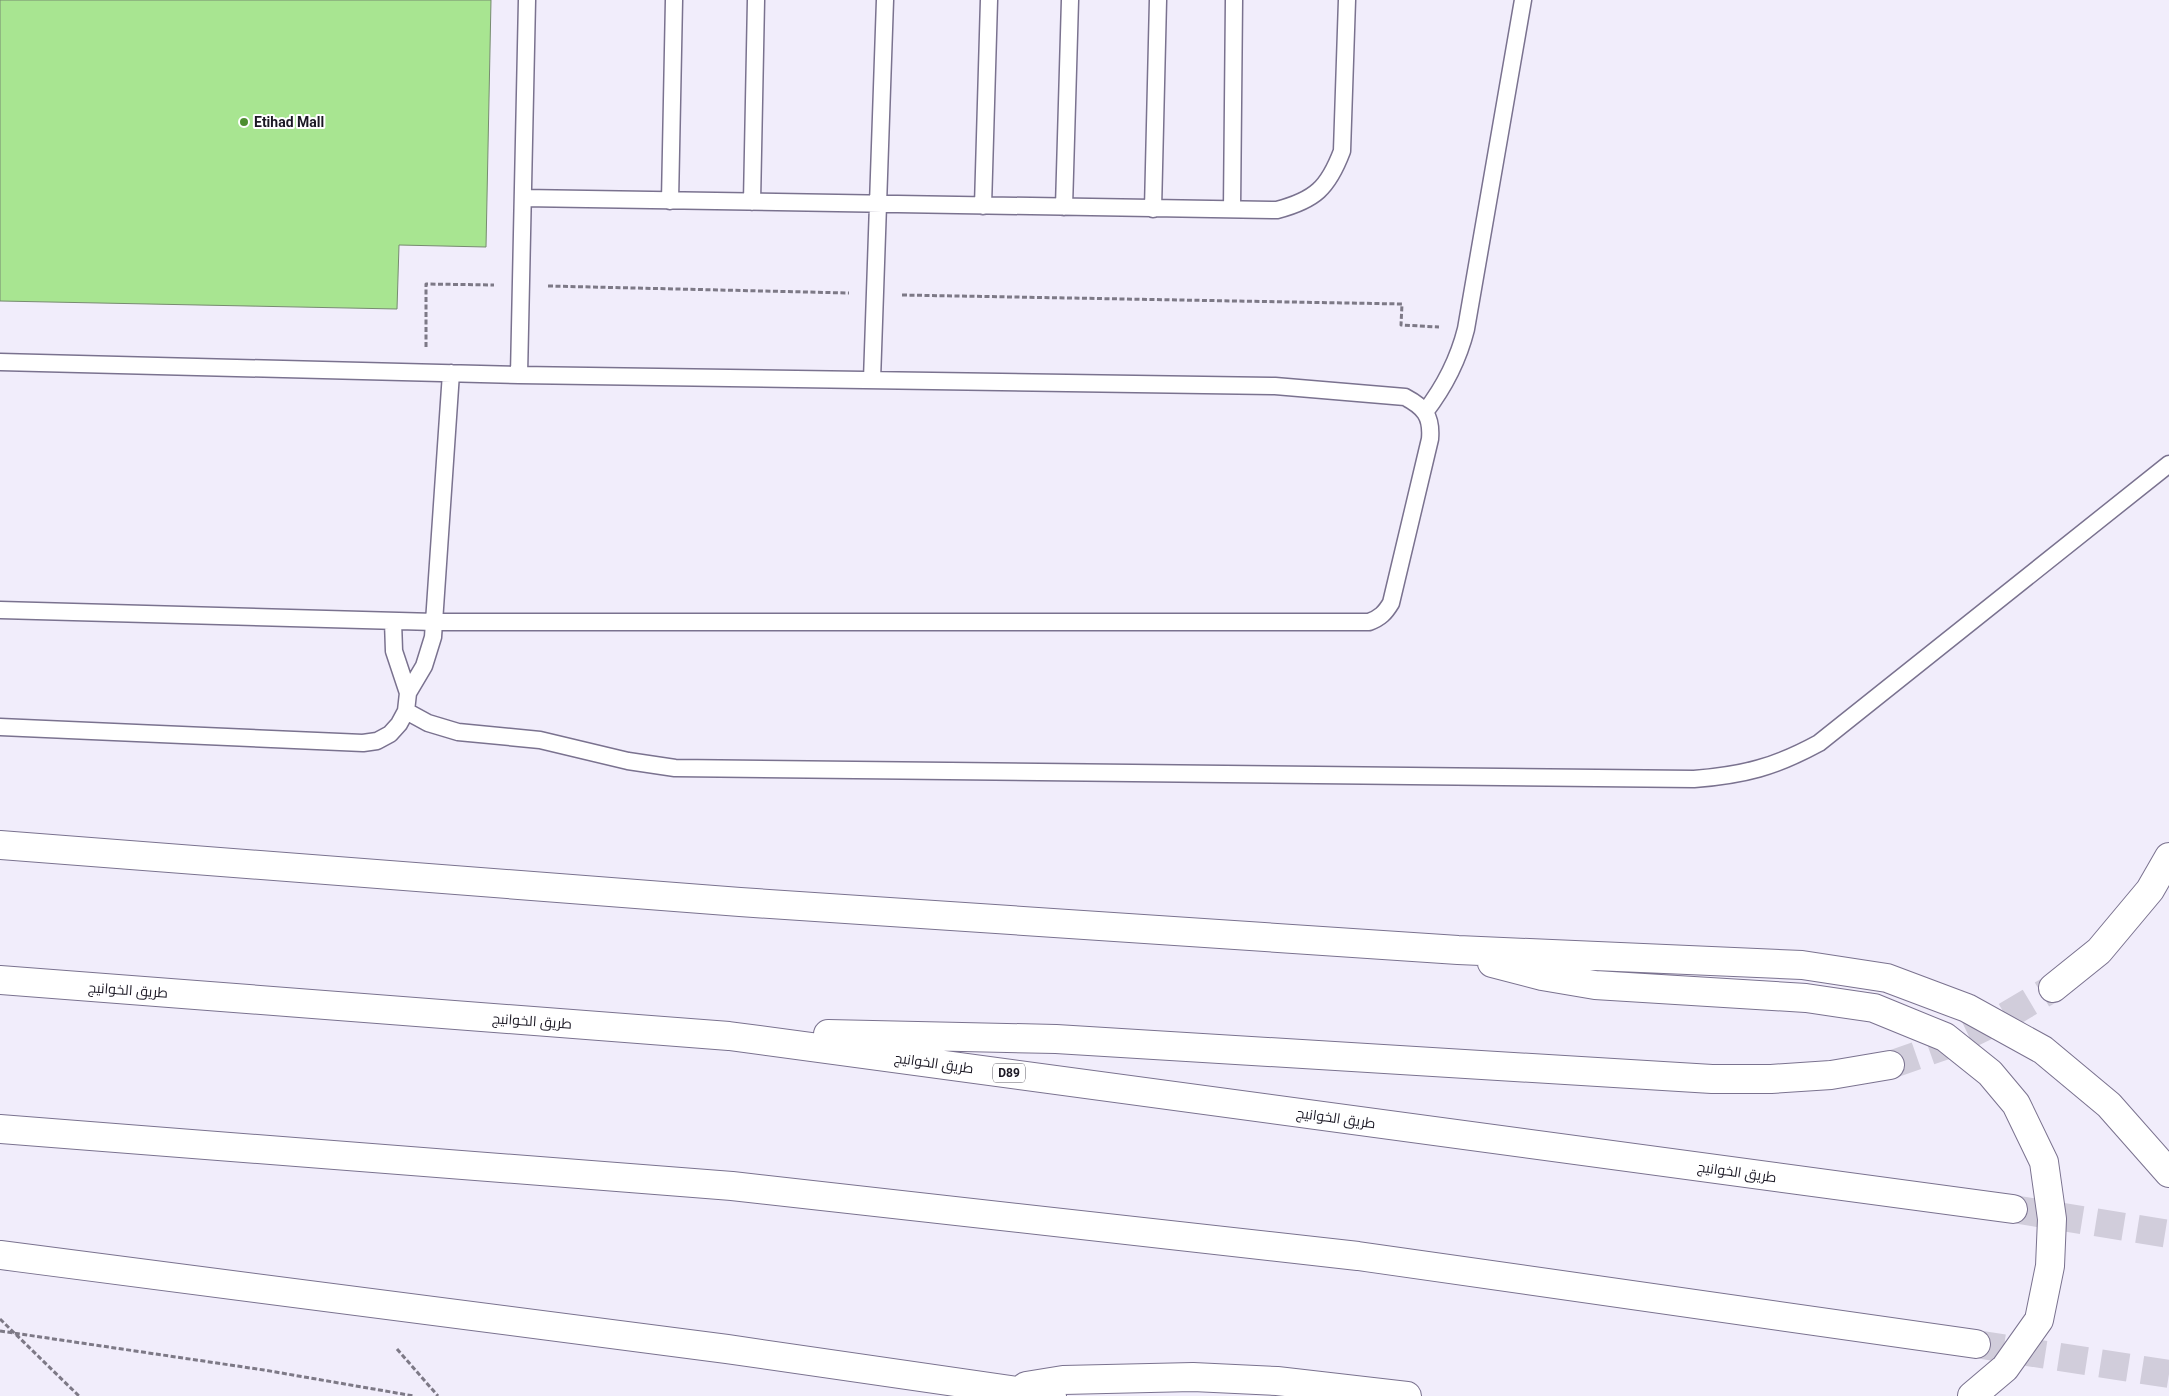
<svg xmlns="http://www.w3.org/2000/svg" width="2169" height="1396" viewBox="0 0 2169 1396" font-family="Roboto,Cairo,sans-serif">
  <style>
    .building { fill: #a8e591; stroke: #778b70 }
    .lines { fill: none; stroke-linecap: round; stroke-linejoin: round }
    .highway-tunnel { stroke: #d1cddb; stroke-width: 28; stroke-dasharray: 28 14; stroke-linecap: butt }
    .lane-casing { stroke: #7a728f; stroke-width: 19 }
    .highway-casing { stroke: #7a728f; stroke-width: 30 }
    .path { stroke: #7d7986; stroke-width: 3; stroke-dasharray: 5 2.5; stroke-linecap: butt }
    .lane { stroke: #fff; stroke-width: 16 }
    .highway { stroke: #fff; stroke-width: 28 }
    .poi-dot { fill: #4d8e30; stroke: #fff; stroke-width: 2 }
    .labels { text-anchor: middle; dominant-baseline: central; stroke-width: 4; stroke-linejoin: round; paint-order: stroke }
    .shield { fill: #fff; stroke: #5f5d66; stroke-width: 1 }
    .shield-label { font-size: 12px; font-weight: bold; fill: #1b1824 }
    .poi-label { font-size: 14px; font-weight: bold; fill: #1b1824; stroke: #fff; text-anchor: start }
    .street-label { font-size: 14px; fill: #1b1824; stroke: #fff }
  </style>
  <rect width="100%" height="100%" fill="#f1edfb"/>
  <!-- building -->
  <path class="building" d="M0 0H491L486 247 399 245 397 309 0 301Z"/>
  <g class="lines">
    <!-- highway-tunnel -->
    <path class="highway-tunnel" d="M1890 1065 1947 1045 2001 1019 2053 988
      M2013 1209 2169 1234
      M1976 1344 2169 1374"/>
    <!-- lane casing -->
    <g class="lane-casing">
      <path id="lane" d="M523 198 1277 210C1315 200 1328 188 1342 151L1347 0
        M670 201 674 0
        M752 202 756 0
        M983 206 989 0
        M1064 207 1070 0
        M1153 209 1158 0
        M1232 209 1234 0
        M0 362 519 375 1275 386 1405 397C1424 407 1432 416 1430 439L1391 603C1385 613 1380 618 1369 622H435L0 610
        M519 375 527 0
        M872 380 885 0
        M1425 412C1445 386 1458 361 1466 329L1523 0
        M393 621 394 651 408 693
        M406 711 428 723 458 732 540 740 628 761 675 768 1694 779C1744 775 1775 767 1819 743L2169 464
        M0 727 363 743 377 741 390 734 399 724 406 711 408 693 424 666 433 637 451 373"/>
    </g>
    <!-- highway casing -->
    <g class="highway-casing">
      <path id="highway" d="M0 845 740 902 1458 950 1802 965 1887 978 1967 1008 2043 1050 2109 1105 2169 1173
        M1492 963 1542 976 1595 985 1806 998 1874 1008 1945 1037 1990 1073 2016 1104 2044 1162 2052 1219 2050 1266 2039 1320 2005 1368 1972 1396
        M0 980 729 1036 2013 1209
        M2053 988 2099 951 2150 890 2169 857
        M828 1034 1056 1039 1712 1079H1771L1831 1075 1890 1065
        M0 1129 732 1186 1358 1256 1976 1344
        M0 1255 727 1349 1052 1396
        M1026 1386 1063 1380 1193 1377 1277 1381 1407 1396"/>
    </g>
    <!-- path -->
    <path class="path" d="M548 286 849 293
      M902 295 1402 304 1401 325 1439 327
      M426 347V284L494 285
      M0 1319 79 1396
      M0 1331 264 1370 414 1396
      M397 1349 438 1396"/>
    <!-- lane -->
    <use href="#lane" class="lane"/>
    <!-- highway -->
    <use href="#highway" class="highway"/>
  </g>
  <!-- markers -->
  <circle class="poi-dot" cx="244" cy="122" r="5"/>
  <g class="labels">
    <!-- shield labels -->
    <rect class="shield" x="993" y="1063.5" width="32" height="19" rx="4"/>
    <g class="shield-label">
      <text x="1009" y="1073">D89</text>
    </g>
    <!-- poi labels -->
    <g class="poi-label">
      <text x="254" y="122">Etihad Mall</text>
    </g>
    <!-- street labels -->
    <g class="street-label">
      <text transform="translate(128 990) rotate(4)">طريق الخوانيج</text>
      <text transform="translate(532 1021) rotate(4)">طريق الخوانيج</text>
      <text transform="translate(934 1063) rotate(8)">طريق الخوانيج</text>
      <text transform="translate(1336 1118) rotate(8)">طريق الخوانيج</text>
      <text transform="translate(1737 1172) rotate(8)">طريق الخوانيج</text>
    </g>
  </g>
</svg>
